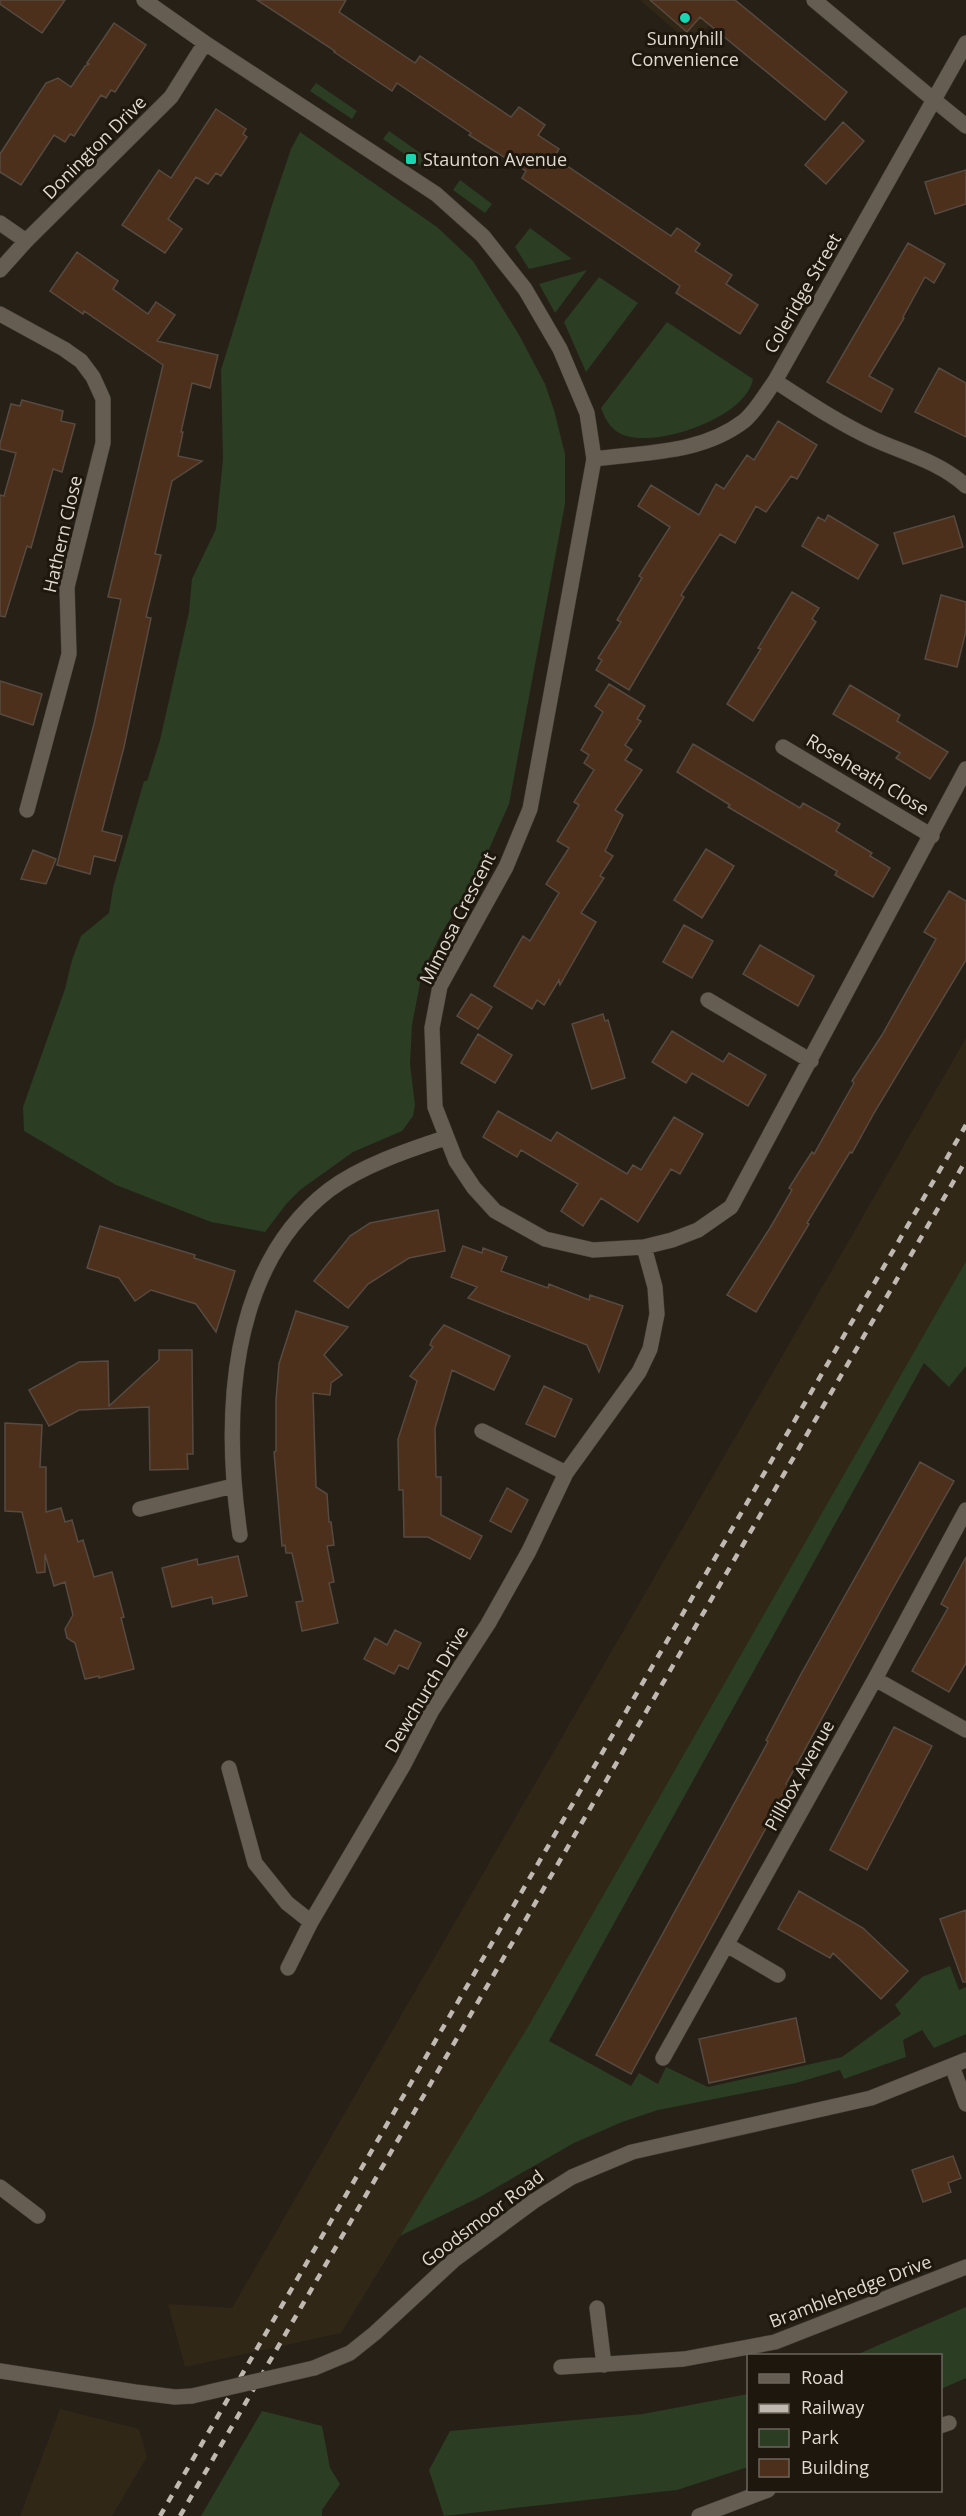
<svg xmlns="http://www.w3.org/2000/svg" width="966" height="2516" viewBox="0 0 966 2516" font-family="'Open Sans',sans-serif">
  <style>
    .built { fill: #312717 }
    .green { fill: #2b3d23 }
    .building { fill: #4c301b; stroke: #564a41; stroke-width: 1.5 }
    .lines { fill: none; stroke-linecap: round; stroke-linejoin: round }
    .minor-casing { stroke: #423c35; stroke-width: 16 }
    .tertiary-casing { stroke: #423c35; stroke-width: 16 }
    .minor { stroke: #655d51; stroke-width: 15 }
    .tertiary { stroke: #655d51; stroke-width: 15 }
    .rail { stroke: #bfb9b2; stroke-width: 4.5; stroke-dasharray: 8 8; stroke-linecap: butt }
    .tertiary-bridge-casing { stroke: #423c35; stroke-width: 16; stroke-linecap: butt }
    .tertiary-bridge { stroke: #655d51; stroke-width: 15 }
    .poi-dot { fill: #1ad5b2; stroke: #1e170d; stroke-width: 2 }
    .labels { text-anchor: middle; dominant-baseline: central; stroke-width: 6; stroke-linejoin: round; paint-order: stroke }
    .poi-label { font-size: 18px; fill: #dfdad3; stroke: #1e170d }
    .street-label { font-size: 18px; fill: #dfdad3; stroke: #1e170d }
  </style>
  <rect width="100%" height="100%" fill="#272016"/>
  <!-- built -->
  <path class="built" d="M640 0H731L692 45Z
    M966 1038V1261L529 2025 341 2333 185 2367 168 2304 232 2308Z
    M60 2409 139 2429 147 2457 112 2516H20Z"/>
  <!-- green -->
  <path class="green" d="M316 83 357 111 352 119 310 91Z
    M389 131 433 162 427 170 383 139Z
    M300 132 437 227 473 261 518 333 545 384 554 410 565 454V504L509 804 478 874 441 934 422 973 412 1025 410 1064 415 1105 413 1116 402 1131 353 1152 300 1190 287 1203 265 1232 211 1222 116 1185 24 1131 23 1107 65 989 72 960 81 936 109 913 113 888 144 781H147L160 740 189 612 192 579 216 529 223 459 221 370 271 208 291 149Z
    M460 180 492 204 485 213 453 190Z
    M530 228 572 259 529 269 515 247Z
    M587 270 555 313 539 284Z
    M599 277 638 303 586 372 564 322Z
    M667 322 753 379C746 418 657 448 623 435 611 430 605 419 601 408Z
    M966 1261V1366L949 1387 924 1363 549 2041 631 2086 639 2073 658 2084 666 2067 708 2087 842 2057 901 2014 895 2005 922 1977 950 1966 959 1990 966 1987V2034L934 2048 922 2030 903 2040 906 2057 844 2079 840 2070 796 2083 658 2110 622 2122 574 2143 478 2198 400 2236 529 2025Z
    M966 2307V2378L941 2389 940 2356 856 2355Z
    M748 2394V2467L677 2490 444 2516 429 2470 450 2431 643 2414Z
    M262 2411 322 2426 330 2468 340 2484 322 2510V2516H201Z"/>
  <!-- building -->
  <path class="building" d="M0 0H65L42 33 0 4Z
    M257 0H346L339 12 415 63 420 56 511 117 519 107 545 125 538 135 559 149 554 157 671 236 677 228 700 244 695 251 732 275 726 284 758 305 740 334 676 293 680 286 522 178 526 171 469 135 471 133 397 83 392 91 334 52 335 51Z
    M650 0H735L847 92 825 120 700 17 687 32Z
    M114 23 146 45 115 92 111 90 106 98 101 95 74 136 70 134 65 142 54 135 21 185 0 172V154L46 83 58 78 71 87 85 66 89 64 87 63Z
    M216 109 246 129 243 134 247 137 221 176 216 173 208 184 196 177 168 219 182 229 165 253 122 225 159 170 171 178Z
    M843 122 864 141 826 184 805 165Z
    M966 170V204L935 214 925 182Z
    M908 243 945 264 934 283 925 277 903 317 904 318 869 376 893 389 881 412 827 382Z
    M77 252 118 281 113 289 148 314 156 302 175 315 157 341 218 355 210 388 192 383 181 432H183L178 456 202 461 172 481 155 554 161 555 146 617 151 618 124 747 102 831 122 836 115 861 94 856 90 874 57 865 94 724 121 599 108 597 163 365 84 311 83 314 50 291Z
    M939 368 966 383V437L915 412Z
    M22 400 63 411 61 421 75 424 62 472 53 469 31 548 27 546 5 617 0 616V495L4 496 16 453 0 449V444L11 404 20 406Z
    M778 421 817 445 797 479 791 476 766 512 756 506 735 543 720 534 681 595 684 597 629 690 596 670 602 660 598 658 621 622 617 620 642 578 639 576 670 527 638 506 651 485 699 515 716 484 724 489 747 455 754 460Z
    M828 515 878 545 858 579 802 546 818 517 825 521Z
    M954 516 963 547 903 564 894 533Z
    M792 592 819 608 812 619 816 622 753 721 727 704 761 649 758 648Z
    M941 595 966 602V631L957 667 925 659Z
    M0 681 42 694 33 725 0 714Z
    M609 684 645 706 637 719 641 721 625 745 632 750 625 760 642 770 615 810 623 815 605 851 613 856 600 876 604 878 581 913 596 922 560 985 559 980 544 1005 537 1000 532 1009 494 986 523 936 530 941 559 893 546 884 569 848 557 841 579 805 574 802 594 770 584 763 589 755 581 750 603 712 595 706Z
    M850 685 900 715 897 721 948 752 930 779 896 758 900 753 833 714Z
    M693 744 800 808 803 803 840 824 836 831 872 853 870 856 890 868 873 897 835 875 837 871 728 807 730 805 677 772Z
    M706 849 734 866 702 918 674 900Z
    M33 850 56 859 46 884 21 879Z
    M949 891 966 901V960L874 1113 852 1153 850 1152 807 1223 809 1224 756 1312 727 1295 770 1228 792 1190 789 1188 801 1169 812 1152 814 1154 854 1083 852 1081 882 1035 936 939 924 932Z
    M684 925 713 941 692 978 663 962Z
    M760 945 814 976 798 1006 743 974Z
    M471 994 492 1007 478 1029 457 1016Z
    M603 1014 605 1021 608 1020 625 1078 592 1089 572 1024Z
    M672 1031 723 1062 729 1053 766 1075 748 1106 692 1073 686 1083 652 1062Z
    M478 1034 512 1055 495 1083 461 1063Z
    M498 1111 551 1141 557 1132 627 1174 633 1165 641 1170 674 1117 703 1134 680 1174 671 1169 638 1222 601 1198 583 1226 561 1211 578 1184 521 1150 517 1157 483 1137Z
    M438 1210 445 1251 409 1258 368 1284 348 1308 314 1281 350 1236 370 1223Z
    M100 1226 195 1255 194 1258 235 1271 216 1332 196 1304 151 1290 135 1301 119 1278 87 1268Z
    M463 1246 482 1253 483 1248 507 1257 501 1271 548 1288 549 1284 589 1300 590 1295 623 1306 599 1372 587 1345 468 1298 477 1287 451 1277Z
    M296 1311 348 1327 324 1355 342 1375 331 1383 330 1395 313 1393 316 1487 327 1494 329 1522H331L334 1545 327 1546 334 1582 329 1583 338 1623 302 1631 296 1602 303 1601 292 1553H286L285 1545 282 1546 274 1452 276 1451V1400L279 1364Z
    M444 1325 510 1356 494 1390 452 1370 435 1428 436 1477H441V1515L482 1536 470 1559 428 1537H404L403 1490H399L398 1439 417 1381 410 1376 433 1347 430 1345 432 1340Z
    M159 1350H192L193 1454H187L188 1469 150 1470 149 1407 79 1410 49 1426 29 1390 79 1362 108 1361 109 1406 159 1360Z
    M544 1386 572 1399 555 1437 526 1424Z
    M5 1423 42 1425 40 1467H46V1512L61 1508 65 1522 72 1520 78 1542 83 1540 94 1577 112 1572 124 1617 121 1618 134 1669 99 1678V1676L85 1679 75 1643 67 1638 65 1629 73 1615 65 1582 54 1586 45 1554V1572L37 1573 22 1512 5 1511Z
    M920 1462 954 1481 891 1592 786 1784 789 1786 631 2074 596 2055 768 1742 766 1740 801 1674Z
    M507 1488 528 1500 511 1532 490 1521Z
    M238 1556 247 1596 213 1604 212 1597 172 1607 162 1568 197 1559 198 1565Z
    M966 1557V1663L949 1692 912 1671 948 1608 941 1604Z
    M395 1630 421 1643 408 1669 399 1665 394 1674 364 1659 375 1638 387 1645Z
    M894 1727 932 1746 867 1870 830 1850Z
    M799 1891 863 1928 908 1971 881 1999 833 1953 830 1958 778 1929Z
    M966 1910V1982H963L940 1919Z
    M796 2018 805 2062 709 2083 699 2039Z
    M953 2156 961 2178 948 2183 951 2192 923 2202 912 2170Z"/>
  <g class="lines">
    <!-- minor casing -->
    <g class="minor-casing">
      <path id="minor" d="M144 0 205 43 436 194 483 236 525 289 560 349 587 413 594 459 530 809 506 867 440 986 432 1028 435 1107 456 1161 474 1188 495 1211 545 1239 593 1250 644 1247 672 1240 698 1230 731 1207 966 769
        M934 100 966 126
        M0 223 26 241
        M0 270 26 241 171 97 205 43
        M0 314 64 349 81 361 93 377 103 399V443L67 587 69 654 27 810
        M775 381C806 401 837 422 871 438 903 453 939 461 966 486
        M783 747 932 836
        M708 1000 811 1061
        M482 1431 566 1473
        M140 1509 233 1486
        M240 1535C223 1419 227 1269 329 1190 361 1166 408 1150 445 1138
        M875 1679 966 1730
        M229 1768 255 1863 287 1903 311 1922
        M727 1945 778 1975
        M288 1968 311 1922 403 1766 431 1712 488 1624 529 1551 566 1473 639 1372 650 1349 657 1314 655 1287 644 1247
        M663 2058 875 1679 966 1510
        M952 2066 966 2104
        M0 2187 38 2216
        M597 2308 604 2365
        M561 2367 684 2359 775 2342 966 2267
        M940 2426 949 2423
        M699 2516 768 2490"/>
    </g>
    <!-- tertiary casing -->
    <g class="tertiary-casing">
      <path id="tertiary" d="M814 0 934 100
        M594 459C645 452 701 454 744 421 756 411 766 393 775 381L966 43
        M314 2368 350 2353 375 2333 454 2260 534 2201 572 2177 632 2152 871 2098 966 2060
        M0 2371 135 2392 175 2397 192 2396"/>
    </g>
    <!-- minor -->
    <use href="#minor" class="minor"/>
    <!-- tertiary -->
    <use href="#tertiary" class="tertiary"/>
    <!-- rail -->
    <path class="rail" d="M160 2516 966 1125
      M180 2516 966 1160"/>
    <!-- tertiary-bridge casing -->
    <g class="tertiary-bridge-casing">
      <path id="tertiary-bridge" d="M192 2396 314 2368"/>
    </g>
    <!-- tertiary-bridge -->
    <use href="#tertiary-bridge" class="tertiary-bridge"/>
  </g>
  <!-- markers -->
  <g class="poi-dot">
    <circle cx="685" cy="18" r="6"/>
    <rect x="405" y="153" width="12" height="12" rx="3"/>
  </g>
  <g class="labels">
    <!-- poi labels -->
    <g class="poi-label">
      <text x="685" y="38">Sunnyhill<tspan x="685" dy="21">Convenience</tspan></text>
      <text x="423" y="159" text-anchor="start">Staunton Avenue</text>
    </g>
    <!-- street labels -->
    <g class="street-label">
      <text transform="translate(94 147) rotate(-45)">Donington Drive</text>
      <text transform="translate(802 293) rotate(-60)">Coleridge Street</text>
      <text transform="translate(62 534) rotate(-77)">Hathern Close</text>
      <text transform="translate(868 774) rotate(31)">Roseheath Close</text>
      <text transform="translate(457 918) rotate(-63)">Mimosa Crescent</text>
      <text transform="translate(426 1689) rotate(-59)">Dewchurch Drive</text>
      <text transform="translate(799 1775) rotate(-61)">Pillbox Avenue</text>
      <text transform="translate(482 2218) rotate(-37)">Goodsmoor Road</text>
      <text transform="translate(850 2291) rotate(-21)">Bramblehedge Drive</text>
    </g>
  </g>
  <!-- legend -->
  <rect x="747" y="2354" width="195" height="138" fill="#1e170d" stroke="#6b655c" stroke-width="1.5"/>
  <rect x="759" y="2374" width="30" height="9" fill="#655d51" stroke="#6b655c" stroke-width="1.5"/>
  <text x="801" y="2384" font-size="18" fill="#dfdad3">Road</text>
  <rect x="759" y="2404" width="30" height="9" fill="#bfb9b2" stroke="#6b655c" stroke-width="1.5"/>
  <text x="801" y="2414" font-size="18" fill="#dfdad3">Railway</text>
  <rect x="759" y="2429" width="30" height="18" fill="#2b3d23" stroke="#6b655c" stroke-width="1.5"/>
  <text x="801" y="2444" font-size="18" fill="#dfdad3">Park</text>
  <rect x="759" y="2459" width="30" height="18" fill="#4c301b" stroke="#6b655c" stroke-width="1.5"/>
  <text x="801" y="2474" font-size="18" fill="#dfdad3">Building</text>
</svg>
